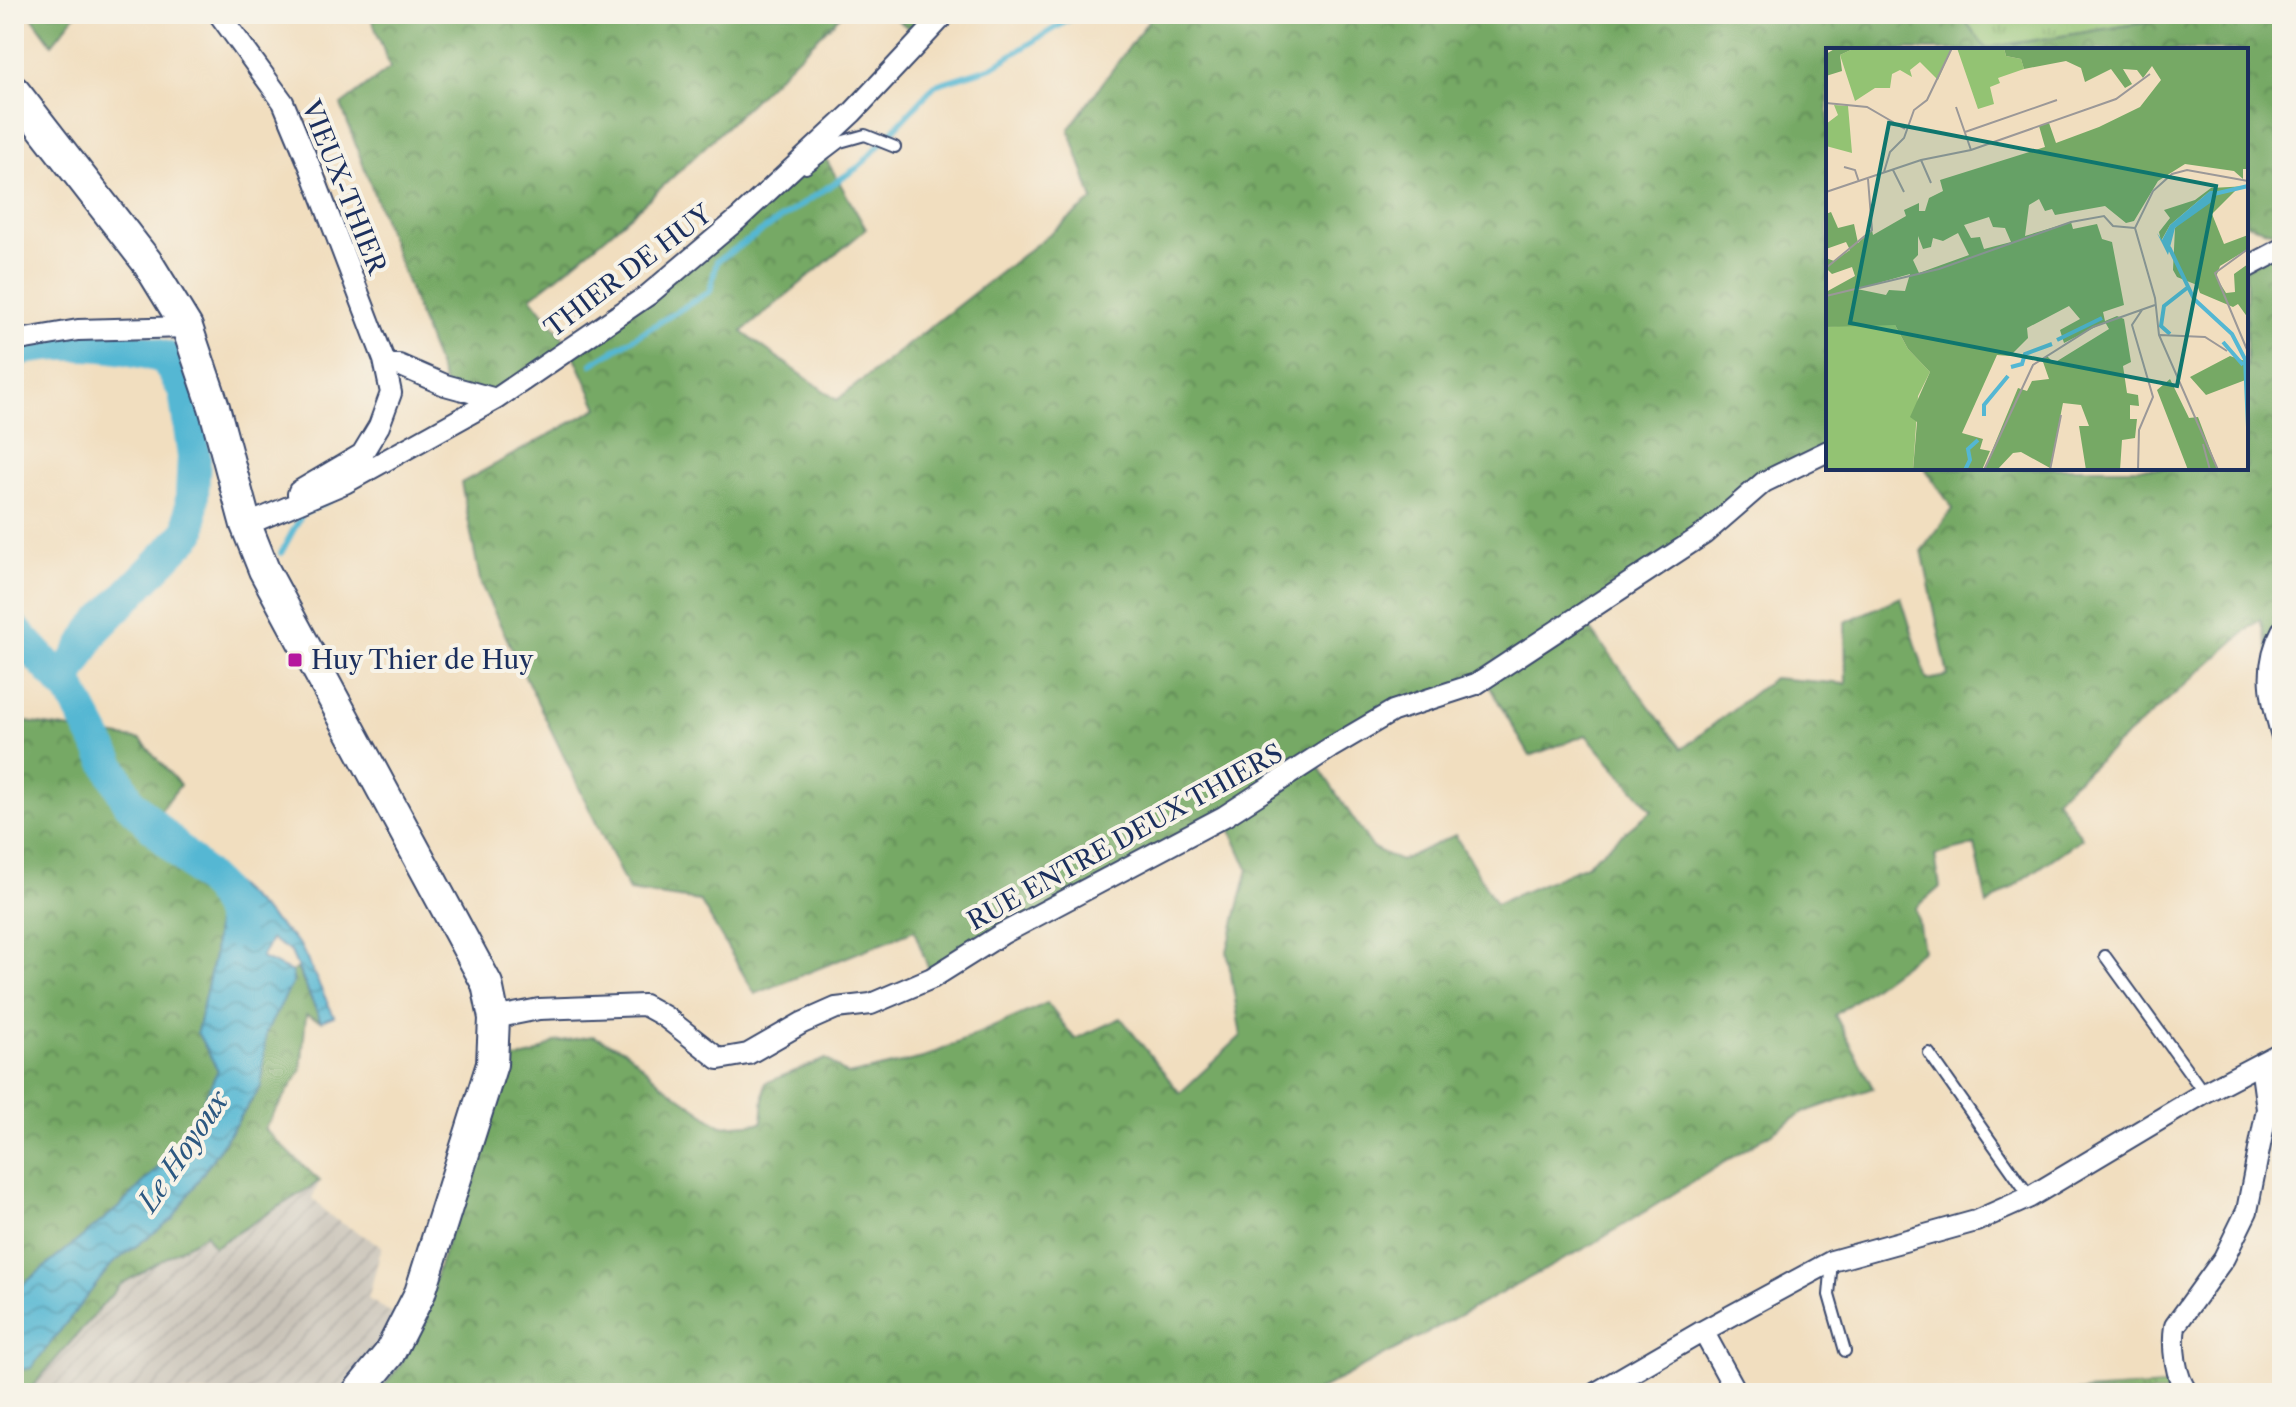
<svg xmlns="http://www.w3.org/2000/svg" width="2296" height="1407" viewBox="0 0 2296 1407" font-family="'Libre Caslon Text',serif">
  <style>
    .industrial { fill: url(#industrial-furrows) }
    .grass { fill: url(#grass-tufts); stroke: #577968; stroke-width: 2 }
    .forest { fill: url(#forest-crowns); stroke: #486c62; stroke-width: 2; fill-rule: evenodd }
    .water { fill: url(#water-waves); stroke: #387398; stroke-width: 2 }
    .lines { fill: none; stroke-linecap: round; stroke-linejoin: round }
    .stream { stroke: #54b7d3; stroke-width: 6 }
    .river { stroke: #54b7d3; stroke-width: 34 }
    .service-casing { stroke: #3b496d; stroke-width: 14 }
    .minor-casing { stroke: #3b496d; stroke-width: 24 }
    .secondary-casing { stroke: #3b496d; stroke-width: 34 }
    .service { stroke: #fff; stroke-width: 10 }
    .minor { stroke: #fff; stroke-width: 20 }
    .secondary { stroke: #fff; stroke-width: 30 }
    .poi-dot { fill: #b5179e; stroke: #f7f3e8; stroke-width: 3 }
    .labels { text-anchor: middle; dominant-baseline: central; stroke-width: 8; stroke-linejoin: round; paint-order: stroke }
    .street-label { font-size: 26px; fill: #1b2f5e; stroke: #f7f3e8 }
    .poi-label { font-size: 26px; fill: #1b2f5e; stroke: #f7f3e8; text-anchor: start }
    .water-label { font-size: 28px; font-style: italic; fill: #2c5881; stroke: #f7f3e8 }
    .inset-river { fill: none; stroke: #54b7d3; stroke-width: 4 }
    .inset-road { fill: none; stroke: #9b9898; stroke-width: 2 }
    .view { fill: #0f766e; fill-opacity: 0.15; stroke: #0f766e; stroke-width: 4 }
    .inset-edge { fill: none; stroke: #1b2f5e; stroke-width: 4 }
  </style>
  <defs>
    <pattern id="industrial-furrows" width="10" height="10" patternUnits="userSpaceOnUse" patternTransform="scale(2)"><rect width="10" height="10" fill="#c9c3b8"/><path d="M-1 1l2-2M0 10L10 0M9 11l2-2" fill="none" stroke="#aca8a1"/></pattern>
    <pattern id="grass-tufts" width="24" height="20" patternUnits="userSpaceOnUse" patternTransform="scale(2)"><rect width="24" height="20" fill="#93c373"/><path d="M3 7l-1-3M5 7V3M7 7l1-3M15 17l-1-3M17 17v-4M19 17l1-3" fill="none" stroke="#779f62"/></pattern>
    <pattern id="forest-crowns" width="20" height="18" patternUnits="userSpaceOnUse" patternTransform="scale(2)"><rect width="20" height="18" fill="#76a965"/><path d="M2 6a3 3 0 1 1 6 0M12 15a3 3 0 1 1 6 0" fill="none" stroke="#608a56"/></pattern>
    <pattern id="water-waves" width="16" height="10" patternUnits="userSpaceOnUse" patternTransform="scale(2)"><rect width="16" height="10" fill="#54b7d3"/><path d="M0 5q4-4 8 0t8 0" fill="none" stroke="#4595ae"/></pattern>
  </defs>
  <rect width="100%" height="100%" fill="#f7f3e8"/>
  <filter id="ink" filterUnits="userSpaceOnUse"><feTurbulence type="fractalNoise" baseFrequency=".0125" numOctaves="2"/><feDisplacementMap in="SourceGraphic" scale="16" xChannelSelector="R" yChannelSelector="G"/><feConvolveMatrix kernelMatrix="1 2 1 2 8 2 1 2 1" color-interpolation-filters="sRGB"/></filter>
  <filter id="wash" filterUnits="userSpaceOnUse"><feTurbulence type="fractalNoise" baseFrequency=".006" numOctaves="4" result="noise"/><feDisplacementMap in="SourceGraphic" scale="32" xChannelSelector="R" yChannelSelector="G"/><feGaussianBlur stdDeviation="1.8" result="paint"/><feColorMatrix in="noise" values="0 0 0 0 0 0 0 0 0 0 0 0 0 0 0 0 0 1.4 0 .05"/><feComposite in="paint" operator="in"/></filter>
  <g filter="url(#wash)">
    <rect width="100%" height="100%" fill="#f1debf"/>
    <!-- industrial -->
    <path class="industrial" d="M320 1181 312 1198 331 1217 382 1246 368 1299 399 1317 418 1322 400 1366 378 1393H34L31 1389 119 1285 206 1234 215 1247Z"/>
    <!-- grass -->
    <path class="grass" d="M1960 14H2198L1986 48Z
      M2181 1385 2176 1393H2050Z"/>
    <!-- forest -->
    <path class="forest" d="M30 14H76L52 44Z
      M370 14H842C742 111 642 213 531 297L571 348 818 145 866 229 742 332 837 400 1093 200 1069 129 1153 14H1960L1986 48 2198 14H2282V234L2246 224V50H1828V451L1764 482 1581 617 1682 749 1773 678 1846 684 1845 622 1901 597 1927 680 1948 676 1922 550 1953 509 1925 468H2246V268L2282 249V631L2270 658 2260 619 2056 798 2082 838 1987 905 1975 845 1935 855 1940 887 1916 908 1923 950 1835 1015 1873 1088 1805 1112 1593 1244 1314 1393H378L400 1366 429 1296 507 1061 533 1055 555 1042 593 1036 625 1050 663 1085 721 1126 762 1123 765 1083 826 1059 848 1075 923 1058 1047 1003 1075 1039 1121 1018 1180 1093 1241 1036 1227 951 1248 869 1225 817 932 978 914 930 755 994 700 901 629 891 481 585 461 483 598 408 571 348 496 399 445 385 341 105 390 68ZM1485 679 1530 756 1586 735 1652 810 1586 865 1496 904 1455 835 1400 861 1373 848 1314 760 1393 711Z
      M890 14H945L921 38Z
      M14 720 141 740 180 785 158 814 218 889 214 956 197 1032 218 1070 184 1142 118 1208 14 1292Z
      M297 968 321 1021 306 1015 301 1071 264 1129 320 1181 214 1247 206 1234 120 1285 31 1388 14 1389V1371L31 1368 112 1264 172 1219 261 1087 265 1032 293 982 292 972Z"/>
    <!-- water -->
    <path class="water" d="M228 878 300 945 334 1016 321 1021 291 952 271 939 261 958 292 972 293 982 266 1032 261 1086 172 1219 112 1264 31 1368 14 1371V1292L118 1208 184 1142 218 1070 197 1032 214 956 218 889Z"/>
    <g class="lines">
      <!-- stream -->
      <path class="stream" d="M592 364 710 291 717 261 860 166 935 85 992 67 1070 19 1071 14
        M281 553 302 514 330 500"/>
      <!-- river -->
      <path class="river" d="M14 350C62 340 120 342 166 358L185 391 194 457 190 531 93 631 63 683
        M14 630 71 691 129 802 218 889 227 905 236 931"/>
    </g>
  </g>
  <g filter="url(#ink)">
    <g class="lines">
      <!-- service casing -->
      <g class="service-casing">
        <path id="service" d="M806 168 840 142 865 135 895 147
          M2105 956 2204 1093
          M1929 1053 2030 1197
          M1832 1261 1829 1295 1845 1351"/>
      </g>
      <!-- minor casing -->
      <g class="minor-casing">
        <path id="minor" d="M219 14 283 102 311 169 384 360 391 393 379 426 362 454 299 491 298 494
          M2246 268 2282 249
          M14 341 78 330 187 327
          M384 360 390 365H399L445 385 496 399
          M246 525 345 483 496 399 648 295 738 219 852 113 945 14
          M2282 631C2263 667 2271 699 2282 736
          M494 1018 539 1009 644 1005 664 1016 719 1059 748 1054 802 1023 836 1008 871 1004 932 978 1002 934 1225 816 1330 748 1393 711 1476 684 1704 534 1764 482 1828 451
          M1703 1331 1737 1393
          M1596 1393 1703 1331 1832 1261 1976 1221 2030 1197 2204 1093 2282 1052
          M2188 1393C2175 1378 2172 1346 2175 1326L2224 1258 2247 1211 2267 1109 2261 1065"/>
      </g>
      <!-- secondary casing -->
      <g class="secondary-casing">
        <path id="secondary" d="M14 91 147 262 187 327 214 407 246 525 264 570 487 984 494 1018 492 1064 420 1293 389 1354 357 1393"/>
      </g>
      <!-- service -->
      <use href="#service" class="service"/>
      <!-- minor -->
      <use href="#minor" class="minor"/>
      <!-- secondary -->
      <use href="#secondary" class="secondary"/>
    </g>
  </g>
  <!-- markers -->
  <rect class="poi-dot" x="287" y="652" width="16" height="16" rx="4"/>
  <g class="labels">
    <!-- street labels -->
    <g class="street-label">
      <text transform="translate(344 187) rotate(68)">VIEUX-THIER</text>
      <text transform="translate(628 271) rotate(-37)">THIER DE HUY</text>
      <text transform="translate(1125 837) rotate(-29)">RUE ENTRE DEUX THIERS</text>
    </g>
    <!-- poi labels -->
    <g class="poi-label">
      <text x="311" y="660">Huy Thier de Huy</text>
    </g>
    <!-- water labels -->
    <g class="water-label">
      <text transform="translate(183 1151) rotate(-56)">Le Hoyoux</text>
    </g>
  </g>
  <!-- overview -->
  <g transform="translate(1826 48)">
    <rect width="422" height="422" fill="#f1debf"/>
    <path d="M29 0H114L125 2 112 32 94 14 84 22 86 29 74 22 66 26 64 40H49L29 53 14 7ZM131 0H178L180 8 195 11 198 21 172 30 174 35 164 39 168 56 152 61ZM8 57 22 58 26 105 0 98V76L12 67ZM36 276 69 277 82 301 104 324 92 348 87 422H0V279Z" fill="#93c373"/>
    <path d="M10 0H29L14 7 16 23 0 28V6ZM178 0H422V121H417V131L408 123 359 116 332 133 308 173 300 175 279 158 229 167 226 161 219 163 213 151 203 157 199 188 245 174 247 181 271 176 276 191 286 194 298 257 277 264 279 273 291 268 298 271 305 314 297 318 301 345 312 347 313 358 304 357V371H311L309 390 296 392 294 422H260L253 378H263L255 357 237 355 224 420 195 404 187 405 171 422H158L192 340 201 343 206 333 223 331 216 311 221 308 228 315 283 281 279 274 238 295 234 282 254 271 243 258 201 280 202 290 184 308 171 307 136 385 157 391 154 401 164 403 156 422H87L91 374 84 369 104 324 82 301 69 277 0 279V244L29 228 26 219 6 226 0 220V210L8 213 24 202 20 194 0 201V166L5 164 12 180 28 176 32 195 46 182 47 187 80 168 78 162 93 155V163H99L103 150 117 143 114 132 219 99 213 78 223 75 230 95 273 79 314 59 335 32 326 18 317 30 311 22 297 21 306 36 299 40 285 21 259 34 255 20 240 13 198 21 195 11 180 8ZM163 169 167 179 179 180 185 194 158 201 154 189 145 190 138 177ZM132 185 143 207 93 225 87 212 92 207V188L97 201 105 199 107 190 117 193ZM84 226 79 243 63 242 60 247 31 241ZM422 138 411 141 386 166 398 196 422 187V201L394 218 390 229 400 245 409 244 408 226 422 216V270L412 256 407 259 374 245 371 237 351 229 347 222 349 180 384 143 344 177 335 193 333 184 344 170 338 162 369 152 385 140ZM404 308 422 314V331L380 347 364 329ZM344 331 363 370 372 369 392 422H362L331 342Z" fill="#76a965" fill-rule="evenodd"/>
    <path d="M384 143H391L387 153 349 180 342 207 331 185 336 192 344 177Z" fill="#54b7d3"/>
    <path class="inset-river" d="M388 146 422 138M343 199 368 251 406 286 419 311 422 379M344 286 335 278 338 258 361 240M231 292 276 270M397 294 417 317M185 319 196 316 199 306 226 296M158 368V357L182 328M139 422 144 412 142 401 152 392"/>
    <path class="inset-road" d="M0 55 41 59 79 81M130 59 145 102M139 84 231 52M95 112 105 135M18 119 29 122 33 134M67 122 78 144M58 124 64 104 78 90 88 62 101 52 126 0M0 144 95 112 145 102 290 51 324 26M422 201 389 225 422 304M0 220 46 182 42 131M0 248 113 221 245 174 278 168 287 178 309 180M334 287 379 289 401 303M377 396 384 422M158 422 207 317 267 279 329 257M224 422 235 367M312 422 313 382 327 349 306 277 316 262M392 422 333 287 329 250 309 180 327 143 346 126 361 122 422 133"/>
    <path class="view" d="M63 75 390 138 351 338 24 275Z"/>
    <rect width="422" height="422" class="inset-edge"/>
  </g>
  <!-- margin -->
  <rect width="2296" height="1407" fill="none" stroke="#f7f3e8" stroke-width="48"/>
</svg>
